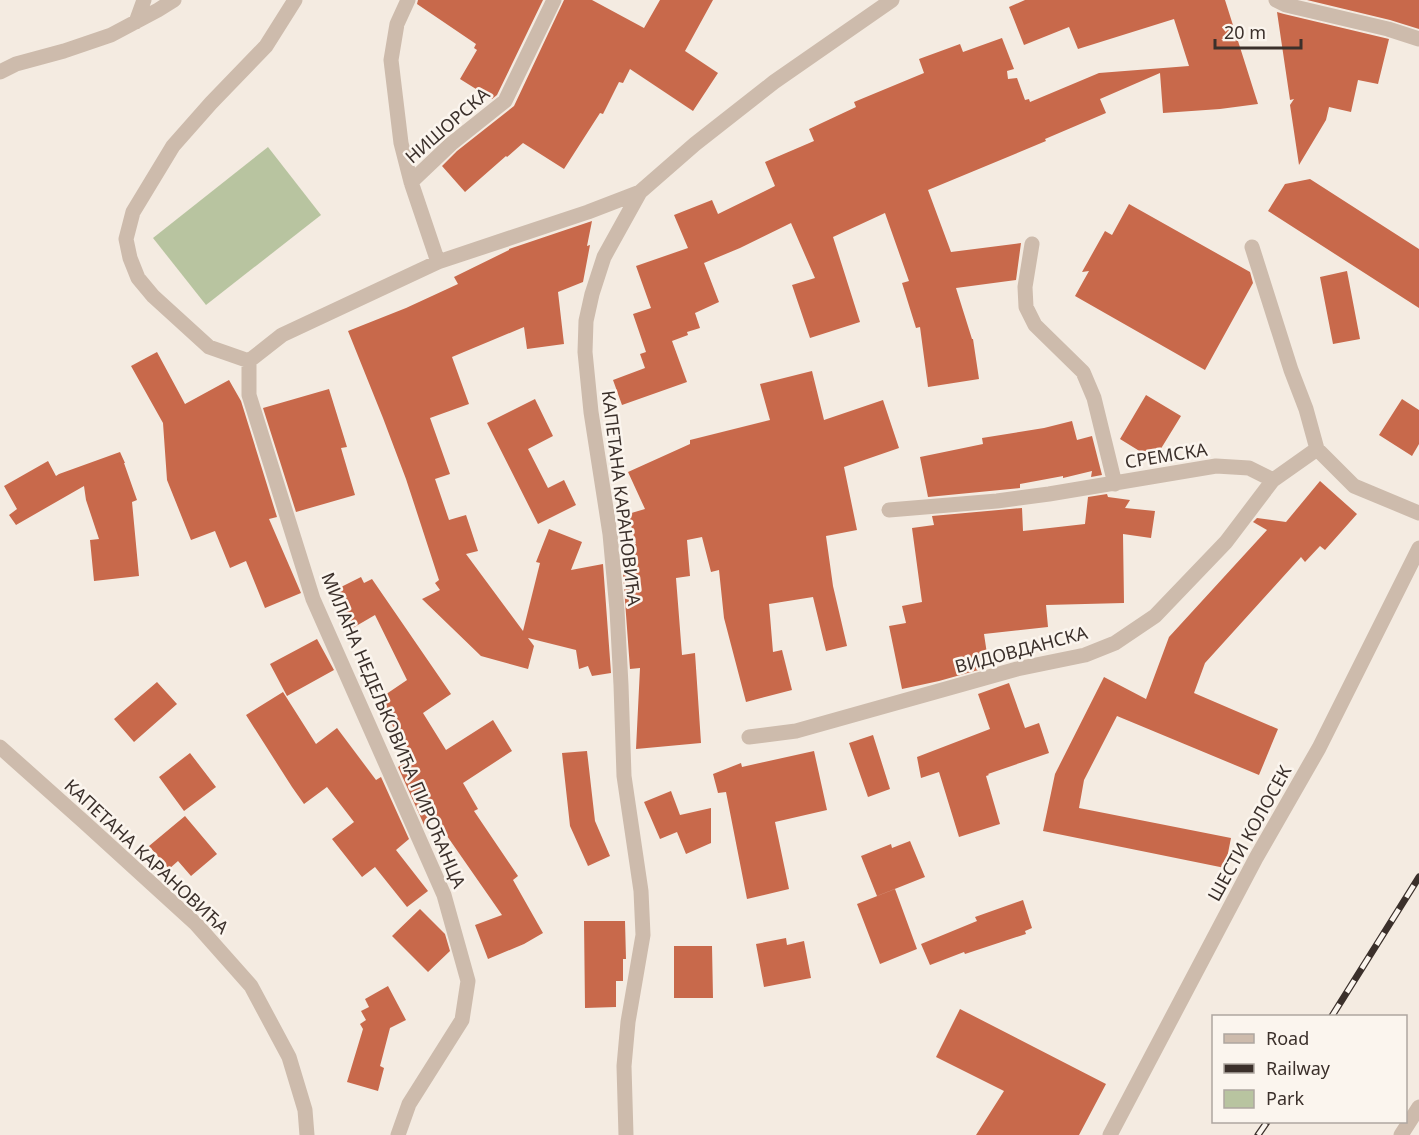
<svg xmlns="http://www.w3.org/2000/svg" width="1419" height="1135" viewBox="0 0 1419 1135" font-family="'Noto Sans',sans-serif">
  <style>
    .green { fill: #b8c4a0 }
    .building { fill: #c8694b }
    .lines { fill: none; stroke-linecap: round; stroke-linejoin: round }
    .minor { stroke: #cdbbac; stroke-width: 15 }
    .rail-casing { stroke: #3b302b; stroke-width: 7 }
    .rail { stroke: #fbf5ee; stroke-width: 4.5; stroke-dasharray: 14; stroke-linecap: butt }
    .labels { text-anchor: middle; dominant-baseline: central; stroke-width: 5; stroke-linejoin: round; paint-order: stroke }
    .street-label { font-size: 18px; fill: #3b302b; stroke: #fbf5ee }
  </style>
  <rect width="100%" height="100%" fill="#f4ebe1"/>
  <!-- green -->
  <path class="green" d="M268 147 321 215 206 305 153 238Z"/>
  <!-- building -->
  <path class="building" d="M418 0H543L497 95 492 99 460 79 477 50 474 48 476 44 417 4Z
    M564 0H592L644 28 660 0H713L685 51 718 73 693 111 630 69 623 83 619 82 603 114 600 113 564 169 523 143 507 157 506 156 465 192 442 166 457 151 514 106Z
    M1025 0H1225L1258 104 1220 109 1163 113 1160 73 1100 99 1106 113 1045 139 1046 141 928 190 951 252 1021 243 1016 280 956 288 972 339H973L979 379 928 387 920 327 916 328 902 283 909 281 885 213 833 237 860 322 810 338 792 285 815 278 791 223 740 248 704 263 719 302 695 313 700 328 687 332 688 335 672 341 687 382 622 405 613 380 645 368 640 354 646 352 633 314 651 308 636 266 688 248 674 215 712 200 718 214 775 186 765 162 814 141 809 129 856 107 854 102 924 73 919 59 960 44 963 52 1002 38 1014 69 1007 71 1008 79 1017 78 1025 100 1029 99 1030 102 1099 73 1189 66 1174 19 1078 49 1069 27 1024 45 1009 7Z
    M1307 0H1419V29L1390 20Z
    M1277 12 1284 14 1389 39 1378 84 1358 80 1351 112 1329 107 1326 120 1299 165 1290 105 1294 99 1290 100Z
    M1310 179 1419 249V308L1268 211 1285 184Z
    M1129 204 1250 272 1253 283 1205 370 1075 296 1089 271 1082 272 1105 231 1112 235Z
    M592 221 587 246 590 245 583 282 558 292 564 344 527 349 524 327 452 357 469 404 430 418 450 474 435 479 449 520 466 515 478 551 466 554 523 631 540 563 536 562 549 529 582 542 571 570 603 564 611 673 592 676 588 666 579 669 576 650 528 638 534 646 528 669 481 656 422 599 440 590 435 583 439 580 406 479 383 418 348 331 406 308 458 284 454 277 509 250V249Z
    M1347 271 1360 339 1333 344 1320 277Z
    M157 352 185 404 229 380 241 401 277 517 269 519 301 593 265 608 246 561 230 568 215 531 191 540 167 480 163 423 131 366Z
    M812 371 824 420 883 400 899 448 844 467 857 530 826 536 833 586 847 646 826 651 813 597 769 604 773 652 782 650 792 690 746 702 724 618 719 570 711 572 702 537 687 540 690 576 676 578 682 655 695 653 701 743 636 749 640 668 630 669 622 560 627 559 634 562 631 545 636 544 628 514 645 509 628 472 690 444V440L770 420 760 384Z
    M329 389 347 447 341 448 355 495 296 512 263 408Z
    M1146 395 1181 416 1154 460 1120 439Z
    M535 399 553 436 528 449 548 488 564 480 576 505 538 524 487 423Z
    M1402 399 1419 410V444L1412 456 1379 435Z
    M1072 421 1077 440 1092 436 1102 475 1091 477 1092 471 1063 478V476L1020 484V488L928 497 920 457 983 444 982 438 1044 428Z
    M120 452 125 463H124L137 500 132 502 139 576 94 581 90 540 99 539 86 500 84 486 16 525 9 515 17 509 4 486 48 461 56 476 59 474Z
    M1320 481 1357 514 1325 550 1320 546 1305 562 1301 557 1205 663 1194 693 1278 729 1259 775 1117 716 1084 780 1079 808 1231 838 1225 868 1043 831 1055 774 1104 677 1146 699 1169 637 1267 530 1253 522 1257 518 1286 522Z
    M1107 494 1108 497 1130 500 1125 508 1155 511 1151 538 1123 534 1124 603 1046 605 1048 627 984 634 989 667 939 681 902 689 889 626 906 623 902 606 922 602 912 528 934 525 932 516 1022 508 1023 531 1085 524 1088 497Z
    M361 577 364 583 372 579 451 694 423 713 446 750 493 720 512 751 463 783 478 809 474 811 518 876 513 880 543 933 524 944 488 959 475 925 502 915 438 823 437 824 434 819 425 827 398 767 414 757 376 701 407 680 375 615 351 629 331 592Z
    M317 639 334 670 287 696 270 664Z
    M157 682 177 704 134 742 114 719Z
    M1009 683 1025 728 1039 723 1049 753 988 774 989 775 986 776 1000 824 959 837 939 772 921 778 917 757 990 729 978 694Z
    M283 692 316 744 337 728 376 780 381 777 409 839 396 850 428 891 407 907 375 867 362 877 332 839 354 822 327 787 304 804 292 787 246 715Z
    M873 735 890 789 868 797 849 743Z
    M587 751 595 821 610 856 588 866 570 826 562 753Z
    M814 751 827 810 775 822 789 889 747 899 726 792 718 793 713 774 741 763 742 767Z
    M190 753 216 787 184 811 159 777Z
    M671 791 680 815 711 808V843L686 854 677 832 660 839 644 802Z
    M185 816 217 854 191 876 178 861 169 869 149 846Z
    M910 841 925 877 877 896 861 856 891 844 892 848Z
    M895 889 917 949 880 964 857 904Z
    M1023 900 1032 928 1025 931 1026 934 965 954 964 952 930 965 921 944 977 921 975 917Z
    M420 909 445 934 450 951 428 972 392 936Z
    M584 921H625L626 959H623V981H616V1007L585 1008Z
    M786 938 787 945 804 941 811 978 764 987 756 944Z
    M674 946H712L713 998H674Z
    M388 986 406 1020 390 1028 380 1066 384 1068 378 1091 347 1082 363 1029 360 1024 366 1020 361 1011 369 1007 365 999Z
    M960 1009 1106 1084 1079 1135H976L1004 1091 936 1057Z"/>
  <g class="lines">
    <!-- minor -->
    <path class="minor" d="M408 0 397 24 391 60 401 143 411 182 438 262
      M1276 0 1286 5 1388 29 1419 39
      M136 22 144 0
      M0 72 16 64 64 51 111 35 158 10 174 0
      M411 182 451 144 505 101 554 0
      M1032 244 1025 287 1026 307 1035 325 1083 372 1094 398 1115 484
      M1252 247 1291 370 1306 409 1317 449
      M249 361 209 347 153 296 138 278 130 258 126 239 133 212 173 146 211 103 266 46 295 0
      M889 510 997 501 1049 494 1216 466 1249 468 1273 480
      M749 737 796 731 1017 669 1085 655 1115 643 1155 616 1226 542 1273 480 1317 449 1354 486 1419 513
      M0 747 84 822 196 924 251 986 289 1057 305 1110 307 1135
      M398 1135 409 1104 462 1020 468 981 444 895 313 599 249 395V361L282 335 438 262 588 212 640 192
      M626 1135 624 1066 628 1022 643 935 641 891 624 776 621 685 617 610 610 534 591 412 585 352 586 321 592 294 604 257 640 192 695 144 774 82 892 0
      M1110 1135 1256 858 1319 748 1419 548
      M1401 1135 1419 1107"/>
    <!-- rail casing -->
    <g class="rail-casing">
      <path id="rail" d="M1332 1016 1419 877
        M1258 1135 1267 1122"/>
    </g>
    <!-- rail -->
    <use href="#rail" class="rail"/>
  </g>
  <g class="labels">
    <!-- street labels -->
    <g class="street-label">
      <text transform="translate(447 125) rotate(-41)">НИШОРСКА</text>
      <text transform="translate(1166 455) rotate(-9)">СРЕМСКА</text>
      <text transform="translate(622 498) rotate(83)">КАПЕТАНА КАРАНОВИЋА</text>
      <text transform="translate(1021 649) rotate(-15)">ВИДОВДАНСКА</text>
      <text transform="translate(394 730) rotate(67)">МИЛАНА НЕДЕЉКОВИЋА ПИРОЋАНЦА</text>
      <text transform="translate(1249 833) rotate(-61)">ШЕСТИ КОЛОСЕК</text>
      <text transform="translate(147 856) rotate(43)">КАПЕТАНА КАРАНОВИЋА</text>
    </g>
  </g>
  <!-- legend -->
  <rect x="1212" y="1015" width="195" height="108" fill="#fbf5ee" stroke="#aea6a0" stroke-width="1.5"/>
  <rect x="1224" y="1034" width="30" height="9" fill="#cdbbac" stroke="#aea6a0" stroke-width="1.5"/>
  <text x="1266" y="1045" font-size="18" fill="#3b302b">Road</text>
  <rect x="1224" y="1064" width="30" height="9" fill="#3b302b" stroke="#aea6a0" stroke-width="1.5"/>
  <text x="1266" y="1075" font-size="18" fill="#3b302b">Railway</text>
  <rect x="1224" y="1090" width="30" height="18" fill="#b8c4a0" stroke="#aea6a0" stroke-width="1.5"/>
  <text x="1266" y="1105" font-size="18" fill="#3b302b">Park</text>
  <!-- scale -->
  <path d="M1215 39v9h86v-9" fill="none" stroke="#3b302b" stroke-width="3"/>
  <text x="1224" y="39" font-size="18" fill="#3b302b" stroke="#fbf5ee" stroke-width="4.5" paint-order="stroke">20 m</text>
</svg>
